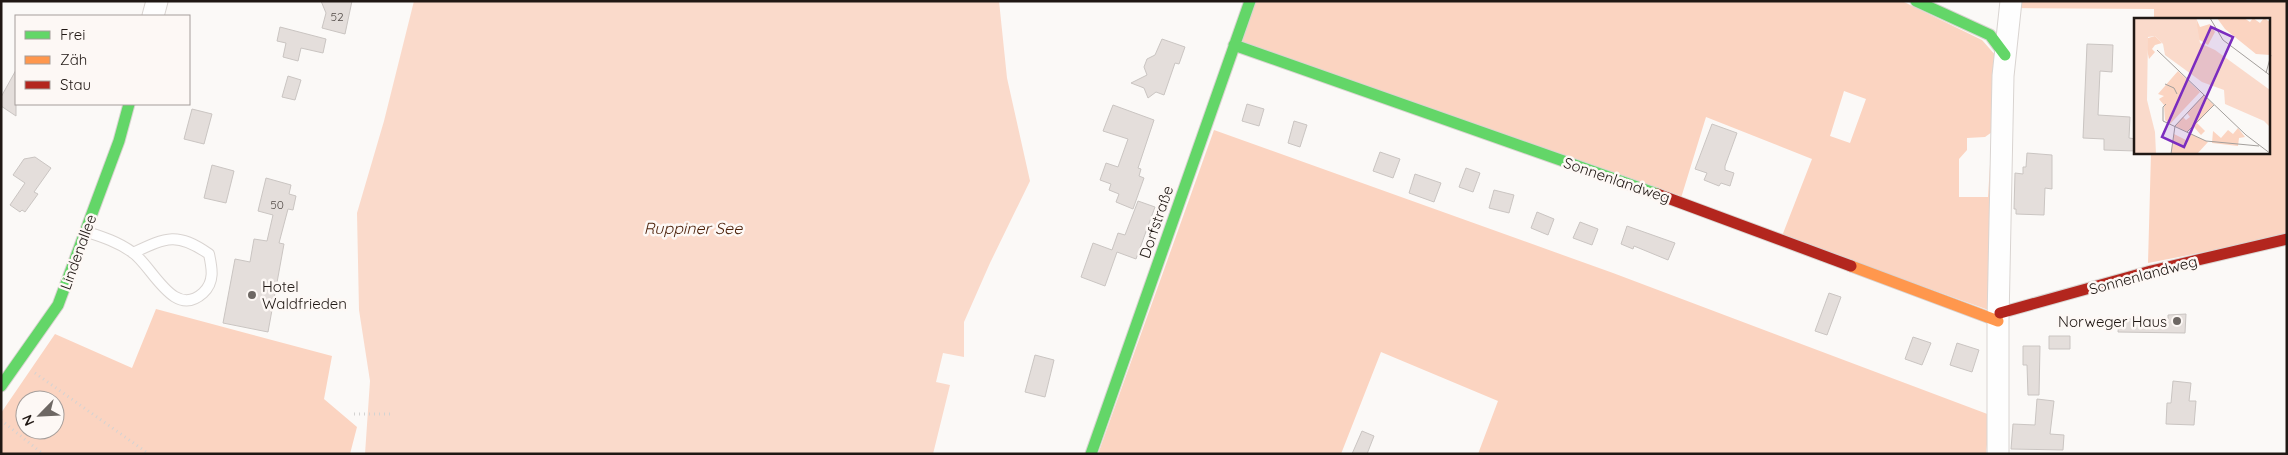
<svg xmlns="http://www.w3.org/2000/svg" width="2288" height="455" viewBox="0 0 2288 455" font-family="Quicksand,sans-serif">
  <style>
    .green { fill: #fbd4c1; fill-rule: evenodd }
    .water { fill: #fadacb }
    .building { fill: #e4dedb; stroke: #cac5c2 }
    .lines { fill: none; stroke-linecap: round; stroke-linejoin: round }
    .lane-casing { stroke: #d9d4d1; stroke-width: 12 }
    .street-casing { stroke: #d9d4d1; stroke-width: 23 }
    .fast-casing { stroke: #d9d4d1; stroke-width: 13 }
    .slow-casing { stroke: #d9d4d1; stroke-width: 13 }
    .jam-casing { stroke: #d9d4d1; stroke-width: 13 }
    .path { stroke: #d4d3d2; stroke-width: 3; stroke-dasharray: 1 4; stroke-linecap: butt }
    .lane { stroke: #fefefe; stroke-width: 10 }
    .street { stroke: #fefefe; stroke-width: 21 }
    .fast { stroke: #63d668; stroke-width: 11 }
    .slow { stroke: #ff974d; stroke-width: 11 }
    .jam { stroke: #b3261e; stroke-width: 11 }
    .poi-dot { fill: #6d6763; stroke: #fdf8f5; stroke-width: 2 }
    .labels { text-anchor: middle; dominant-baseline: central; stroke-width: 5; stroke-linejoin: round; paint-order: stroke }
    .number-label { font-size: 12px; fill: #534c48 }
    .street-label { font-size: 15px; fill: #201814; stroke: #fdf8f5 }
    .poi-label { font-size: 15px; fill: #201814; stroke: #fdf8f5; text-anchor: start }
    .water-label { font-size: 16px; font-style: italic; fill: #481c04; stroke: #fdf8f5 }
    .inset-road { fill: none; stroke: #a39f9c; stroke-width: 1 }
    .view { fill: #7b2cbf; fill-opacity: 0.15; stroke: #7b2cbf; stroke-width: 2.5 }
    .inset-edge { fill: none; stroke: #201814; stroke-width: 2.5 }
  </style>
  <rect width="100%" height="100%" fill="#fbf9f7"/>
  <!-- green -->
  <path class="green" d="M1252 1H1902L1982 40 1997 57 1994 312 1782 236 1812 159 1706 117 1681 198 1236 44ZM1844 91 1866 99 1850 143 1830 136ZM1992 132 1988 197H1959V159L1967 150V138L1985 137Z
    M2014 1H2287V236L2148 263 2151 153 2269 152V19H2154V9L2013 8Z
    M1214 130 1613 273 1990 415 1986 454H1478L1498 401 1381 352 1341 454H1098Z
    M156 309 332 356 324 399 357 427 350 454H1V413L55 334 132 368ZM25 400H55V430H25Z"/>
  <!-- water -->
  <path class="water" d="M414 1H999L1007 78 1030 181 990 263 964 322V357L943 353 936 382 950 385 933 454H365L370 381 359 310 357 213 384 121Z"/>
  <!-- building -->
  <path class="building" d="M321 1H352L345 34 322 28 326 13Z
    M280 27 326 39 323 53 301 48 298 61 283 57 286 43 277 41Z
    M1162 39 1185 47 1179 64 1175 63 1164 95 1156 92 1148 98 1144 88 1131 83 1147 75 1144 67 1147 59 1155 55Z
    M2087 44 2113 45 2112 72 2100 71 2098 115 2130 117 2129 138 2136 139V151L2104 150V139L2083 138Z
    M16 70V116L1 106V97Z
    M288 76 301 80 295 100 282 97Z
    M1247 104 1264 109 1259 126 1242 121Z
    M1113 105 1154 120 1138 168 1141 169 1139 176 1144 178 1133 209 1116 202 1119 194 1109 190 1111 184 1100 180 1106 163 1118 167 1128 139 1103 131Z
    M192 109 212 114 204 144 184 139Z
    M1294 121 1307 125 1300 147 1288 143Z
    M1712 124 1737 133 1725 166V170L1734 173 1730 186 1721 183 1719 186 1704 180 1707 173 1695 169Z
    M1380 152 1400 159 1393 178 1373 171Z
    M2027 153 2052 155V189L2045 188 2044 215 2016 214V209H2014L2015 173 2023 174V167H2026Z
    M35 157 51 168 34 192 38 194 25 212 22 210 20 212 10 205 25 183 13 175 24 159Z
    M212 165 234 171 226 203 204 198Z
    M1466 168 1480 173 1473 192 1459 187Z
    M1415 174 1441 183 1434 202 1409 193Z
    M266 178 291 185 289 194 296 196 293 210 288 209 279 243 284 244 268 332 223 323 235 259 250 262 254 239 267 241 273 215 258 211Z
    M1494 190 1514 195 1509 213 1489 208Z
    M1138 201 1155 207 1136 259 1117 252 1105 286 1081 277 1093 243 1112 250 1118 233 1125 235Z
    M1537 212 1554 219 1548 235 1531 228Z
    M1580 222 1598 229 1592 245 1573 238Z
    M1627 226 1675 243 1668 260 1634 246 1633 249 1621 244Z
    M1829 293 1841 297 1827 335 1815 331Z
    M2186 314 2185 333 2118 332 2119 319H2168V315Z
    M2049 336H2070V349H2049Z
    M1913 337 1931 343 1922 365 1905 359Z
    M1957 343 1979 350 1972 372 1950 365Z
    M2023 346H2040L2039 395H2028L2027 365H2023Z
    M1035 355 1054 360 1045 397 1025 392Z
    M2173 381 2191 383 2189 401H2196L2194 425 2166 424 2167 403H2171Z
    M2037 399 2054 401 2050 434 2064 435 2063 450 2011 449 2013 424 2035 425Z
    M1362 431 1374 436 1367 454H1352Z"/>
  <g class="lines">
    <!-- lane casing -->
    <g class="lane-casing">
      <path id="lane" d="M87 232C103 237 118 242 132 252 152 265 173 320 203 293 215 282 212 268 209 254 177 232 167 237 133 253"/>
    </g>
    <!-- street casing -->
    <g class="street-casing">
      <path id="street" d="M153 16 157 1
        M1998 454V321L2003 76 2011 1"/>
    </g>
    <!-- fast casing -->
    <g class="fast-casing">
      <path id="fast" d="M1916 1 1990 35 2005 55
        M1234 45 1657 194
        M1 386 58 305 119 141 129 104
        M1091 454 1250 1"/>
    </g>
    <!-- slow casing -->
    <g class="slow-casing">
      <path id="slow" d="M1851 266 1998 321"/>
    </g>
    <!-- jam casing -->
    <g class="jam-casing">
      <path id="jam" d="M1657 194 1851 266
        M2000 313 2151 271 2287 239"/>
    </g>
    <!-- path -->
    <path class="path" d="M35 373 149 454
      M354 414H390
      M1 420 43 454"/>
    <!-- lane -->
    <use href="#lane" class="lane"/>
    <!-- street -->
    <use href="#street" class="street"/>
    <!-- fast -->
    <use href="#fast" class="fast"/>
    <!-- slow -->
    <use href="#slow" class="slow"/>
    <!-- jam -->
    <use href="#jam" class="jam"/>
  </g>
  <!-- markers -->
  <g class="poi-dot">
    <circle cx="252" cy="295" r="5"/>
    <circle cx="2177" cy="321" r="5"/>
  </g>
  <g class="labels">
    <!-- number labels -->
    <g class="number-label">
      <text x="337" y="16">52</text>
      <text x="277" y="204">50</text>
    </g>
    <!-- street labels -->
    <g class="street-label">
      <text transform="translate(1617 180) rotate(19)">Sonnenlandweg</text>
      <text transform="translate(1156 222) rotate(-71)">Dorfstraße</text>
      <text transform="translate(78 252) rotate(-70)">Lindenallee</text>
      <text transform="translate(2143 275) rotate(-15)">Sonnenlandweg</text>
    </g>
    <!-- poi labels -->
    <g class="poi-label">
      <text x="262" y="286">Hotel<tspan x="262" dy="17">Waldfrieden</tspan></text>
      <text x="2167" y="321" text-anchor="end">Norweger Haus</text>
    </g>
    <!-- water labels -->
    <g class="water-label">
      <text x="693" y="228">Ruppiner See</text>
    </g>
  </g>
  <!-- overview -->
  <g transform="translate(2134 18)">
    <rect width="136" height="136" fill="#fbf9f7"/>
    <path d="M62 0 66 9 76 6 81 14 74 27 64 21ZM83 0H110L116 4 119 0 126 5 130 0 136 4V37L122 36 91 11ZM21 18 28 25 21 27 18 31 21 34 15 41 11 21ZM44 53 66 74 36 106 31 102 30 87 25 81 30 78 24 76ZM70 77 80 87 63 105 71 113 67 117 60 109 53 114 41 108 49 99 52 102 56 99 53 95ZM104 110 111 119 105 120 104 128 78 125 79 113 87 120 94 112 99 116ZM55 115 74 124 63 136H37L40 116 52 122Z" fill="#fbd4c1"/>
    <path d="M0 0H62L66 25 81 32 136 72V109L130 103 91 86 90 72 68 64 31 37 29 26 21 18 14 19 13 82 21 114 22 136H0Z" fill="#fadacb"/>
    <path class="inset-road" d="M76 0 89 22 137 58M23 32 112 117 137 136M132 55 137 37M31 66 40 70 43 76M32 86 29 89V103L72 123 125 128M41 108 70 77M53 114 80 87M37 136 41 108"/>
    <path class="view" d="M77 9 99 19 50 129 28 119Z"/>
    <rect width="136" height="136" class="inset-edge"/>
  </g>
  <!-- border -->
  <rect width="2288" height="455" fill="none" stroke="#201814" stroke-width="5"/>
  <!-- legend -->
  <rect x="15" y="15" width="175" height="90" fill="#fdf8f5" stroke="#a59e9b"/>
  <rect x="25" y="31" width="25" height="8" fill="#63d668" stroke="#a59e9b"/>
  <text x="60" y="40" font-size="15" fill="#201814">Frei</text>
  <rect x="25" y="56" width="25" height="8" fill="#ff974d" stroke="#a59e9b"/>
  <text x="60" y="65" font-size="15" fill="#201814">Zäh</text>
  <rect x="25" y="81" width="25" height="8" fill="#b3261e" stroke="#a59e9b"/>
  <text x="60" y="90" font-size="15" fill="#201814">Stau</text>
  <!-- north arrow -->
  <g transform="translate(40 415) rotate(246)"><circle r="24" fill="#fdf8f5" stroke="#a59e9b"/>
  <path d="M0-4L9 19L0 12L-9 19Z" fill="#6d6763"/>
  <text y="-8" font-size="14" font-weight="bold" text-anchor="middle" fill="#201814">N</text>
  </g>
</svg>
